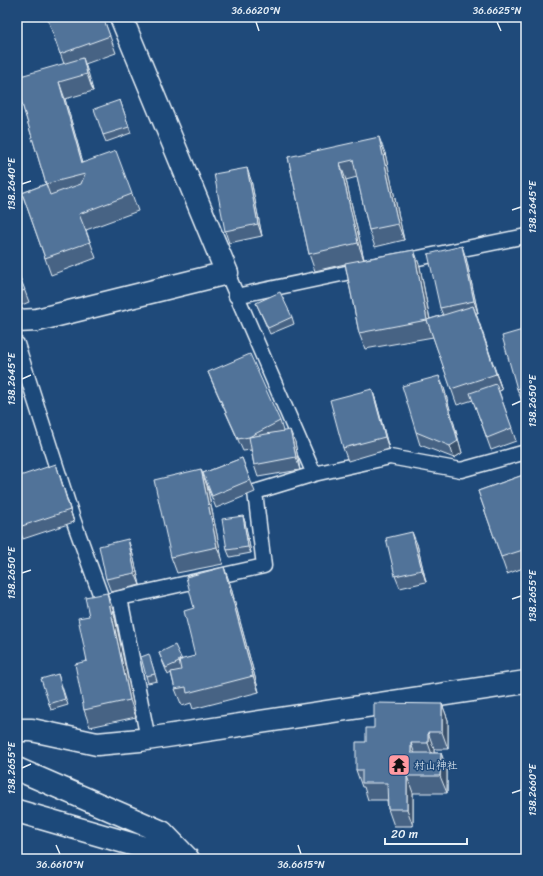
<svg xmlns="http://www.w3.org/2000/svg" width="543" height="876" viewBox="0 0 543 876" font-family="Sriracha,'Klee One',sans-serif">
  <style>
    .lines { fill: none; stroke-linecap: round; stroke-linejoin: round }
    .lane-casing { stroke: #e8f1f8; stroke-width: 17 }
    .street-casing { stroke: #e8f1f8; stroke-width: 25 }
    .lane { stroke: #1f4a7a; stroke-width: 14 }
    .street { stroke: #1f4a7a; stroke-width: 22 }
    .wall { fill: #466384; stroke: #e8f1f8 }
    .shaded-wall { fill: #39506b; stroke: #e8f1f8 }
    .building { fill: #517399; stroke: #e8f1f8; fill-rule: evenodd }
    .ticks { fill: none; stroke: #e8f1f8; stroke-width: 1.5 }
    .labels { text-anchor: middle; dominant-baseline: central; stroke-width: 3; stroke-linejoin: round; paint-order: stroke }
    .poi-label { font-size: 11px; fill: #e8f1f8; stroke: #1f4a7a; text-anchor: start }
    .neatline { fill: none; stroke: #e8f1f8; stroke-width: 1.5 }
    .ticks-label { font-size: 10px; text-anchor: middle; fill: #e8f1f8 }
  </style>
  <rect width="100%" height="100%" fill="#1f4a7a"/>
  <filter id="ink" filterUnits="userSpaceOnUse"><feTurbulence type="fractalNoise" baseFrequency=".025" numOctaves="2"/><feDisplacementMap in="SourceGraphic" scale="8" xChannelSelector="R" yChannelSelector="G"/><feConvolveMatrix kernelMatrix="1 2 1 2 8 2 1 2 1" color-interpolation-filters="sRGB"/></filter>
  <g filter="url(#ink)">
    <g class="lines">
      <!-- lane casing -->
      <g class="lane-casing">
        <path id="lane" d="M399 262 526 236
          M236 296 365 269
          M17 344 74 522 103 602 120 598 148 739
          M314 474 390 457 461 470 526 452
          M120 598 264 566 255 492 314 474 227 273"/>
      </g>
      <!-- street casing -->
      <g class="street-casing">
        <path id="street" d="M17 321 37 320 227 273 121 17
          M17 730H32L97 744 140 740 526 682
          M17 769 162 832 188 859
          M17 811 183 859"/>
      </g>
      <!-- lane -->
      <use href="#lane" class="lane"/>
      <!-- street -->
      <use href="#street" class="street"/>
    </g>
    <!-- wall -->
    <path class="wall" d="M47 17H103L116 53 85 64 93 91 65 99 83 163 132 194 138 211 86 230 96 258 51 275 22 193 46 184 17 87 64 64Z
      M120 100 131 133 106 142 103 135Z
      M385 153 404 240 375 247 369 230 357 177 346 180 364 259 414 250 420 267 430 319 443 315 440 308 466 258 478 313H476L502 390 499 391 516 441 491 450 473 400 457 405 433 337 365 349 359 333 345 264 315 271 309 254 288 157Z
      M251 180 262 236 229 243 225 231Z
      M17 270 29 302 17 307Z
      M256 303 292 317 294 324 270 334Z
      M526 329V400L522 401 517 389Z
      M208 372 280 421 283 431 295 442 300 470 258 477 254 465 251 450 243 451 213 384Z
      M444 388 462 453 454 458 420 445 416 432Z
      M372 389 376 401 389 449 348 461 343 448Z
      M242 458 255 492 216 508 207 486 223 564 177 573 171 557 203 473Z
      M526 474V567L507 574 478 491Z
      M60 476 74 522 23 539 17 522Z
      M243 516 245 522 251 553 230 557 227 550Z
      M417 544 426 582 400 588 395 576Z
      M132 551 140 585 111 592 106 579Z
      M224 567 230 584 259 692 193 709 191 703 182 706 175 689 171 673 168 675 159 653 182 660 195 656 194 608Z
      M113 609 136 717 90 727 84 710 89 616Z
      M151 661 157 681 148 683 146 676Z
      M58 674 68 705 51 710 49 704Z
      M442 704 448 720V749H434V753H441L447 770V793H413V826H394L388 809 387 800H368L364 787H362L356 770 366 742 374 728Z"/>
    <!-- shaded-wall -->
    <path class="shaded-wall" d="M83 58 89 75 93 91 87 74Z
      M59 82 65 99 88 180 82 163Z
      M379 137 385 153 404 240 398 224Z
      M340 163 346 180 364 260 358 243Z
      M247 168 251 180 262 236 258 224Z
      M462 246 466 258 478 313 474 301Z
      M414 250 420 267 433 337 427 320Z
      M473 306 479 323 502 390 496 374Z
      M439 376 444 388 462 453 454 458 450 446Z
      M372 389 376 401 389 449 385 437Z
      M290 430 295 442 300 470 296 457Z
      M56 464 60 476 74 522 70 510Z
      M201 469 207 486 223 564 217 547Z
      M243 516 245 522 251 553 248 547Z
      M412 532 417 544 426 582 422 570Z
      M128 539 132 551 140 585 135 573Z
      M224 567 230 584 259 692 253 676Z
      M107 593 113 609 136 717 130 700Z
      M442 704 448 720V749L442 732Z
      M428 732 434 749V760L428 743Z
      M411 743 417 760 411 753Z
      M441 753 447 770V793L440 776Z
      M407 776 413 793V826L407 809Z"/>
    <!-- building -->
    <path class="building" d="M47 17H103L110 36 60 54Z
      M83 58 87 74 59 82 82 163 116 151 132 194 79 214 90 242 45 258 22 193 46 184 17 87V77ZM85 174 81 184 50 195 46 184Z
      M120 100 129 127 103 135 94 109Z
      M379 137 398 224 369 230 353 160 340 163 358 243 309 254 288 157Z
      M247 168 258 224 225 231 214 174Z
      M462 246 474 301 440 308 428 254Z
      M414 250 427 320 473 306 496 374 451 389 427 320 359 333 345 263Z
      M17 270 25 290 17 293Z
      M280 292 292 317 268 328 256 303Z
      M526 329V386L517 389 502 336Z
      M250 354 280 421 249 437 238 439 208 372Z
      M439 376 458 441 450 446 416 432 402 386Z
      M496 384 512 428 487 438 470 393Z
      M372 389 385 437 343 448 330 400Z
      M290 430 296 457 254 465 249 437Z
      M242 458 250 480 212 496 203 473Z
      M56 464 70 510 19 527 17 522V477Z
      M201 469 217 547 171 557 154 480Z
      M526 474V549L501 557 478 491Z
      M243 516 248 547 227 550 222 519Z
      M412 532 422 570 395 576 386 538Z
      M128 539 135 573 106 579 99 546Z
      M224 567 253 676 187 693 186 687 175 689 171 672 181 670 179 660 195 656 184 611 194 608 186 577Z
      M107 593 130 700 84 710 75 664 87 661 78 618 89 616 85 597Z
      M175 645 182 660H179V662L166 668 159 653Z
      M149 654 155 674 146 676 141 657Z
      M58 674 65 699 49 704 41 679Z
      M374 703 442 704V732H428V743H411V753H441L440 776H407V809H388L387 783H362V770H356V742H366V728H374Z"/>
  </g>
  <!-- ticks -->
  <path class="ticks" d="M256 22 259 31M497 22 501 31M22 184 31 181M512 210 521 207M22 379 31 375M512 405 521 401M22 573 31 570M512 599 521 596M22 768 31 764M512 793 521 790M56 845 60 854M298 845 301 854"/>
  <!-- icons -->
  <defs>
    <g id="temple-square" transform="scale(1.15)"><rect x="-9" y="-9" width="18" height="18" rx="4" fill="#ff9aa2" stroke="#1f4a7a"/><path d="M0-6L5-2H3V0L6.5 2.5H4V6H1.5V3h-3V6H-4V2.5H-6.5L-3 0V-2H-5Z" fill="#111"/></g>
  </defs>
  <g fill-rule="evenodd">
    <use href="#temple-square" x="399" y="765"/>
  </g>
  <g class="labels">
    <!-- poi labels -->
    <g class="poi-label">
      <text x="414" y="765">村山神社</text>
    </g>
  </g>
  <!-- margin -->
  <rect width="543" height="876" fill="none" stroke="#1f4a7a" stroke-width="44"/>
  <!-- scale -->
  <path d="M385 838v6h82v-6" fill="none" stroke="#e8f1f8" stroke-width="2"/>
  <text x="391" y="838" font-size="12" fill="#e8f1f8" stroke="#1f4a7a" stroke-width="3" paint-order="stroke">20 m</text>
  <rect x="22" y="22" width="499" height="832" class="neatline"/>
  <g class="ticks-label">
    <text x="256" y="14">36.6620°N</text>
    <text x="497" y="14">36.6625°N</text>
    <text transform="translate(11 184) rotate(-90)" y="4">138.2640°E</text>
    <text transform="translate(532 207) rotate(-90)" y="4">138.2645°E</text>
    <text transform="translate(11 379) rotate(-90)" y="4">138.2645°E</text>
    <text transform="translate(532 401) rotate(-90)" y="4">138.2650°E</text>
    <text transform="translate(11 573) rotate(-90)" y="4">138.2650°E</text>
    <text transform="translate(532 596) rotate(-90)" y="4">138.2655°E</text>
    <text transform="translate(11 768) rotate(-90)" y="4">138.2655°E</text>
    <text transform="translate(532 790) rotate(-90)" y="4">138.2660°E</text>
    <text x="60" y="868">36.6610°N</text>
    <text x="301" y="868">36.6615°N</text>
  </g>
</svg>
